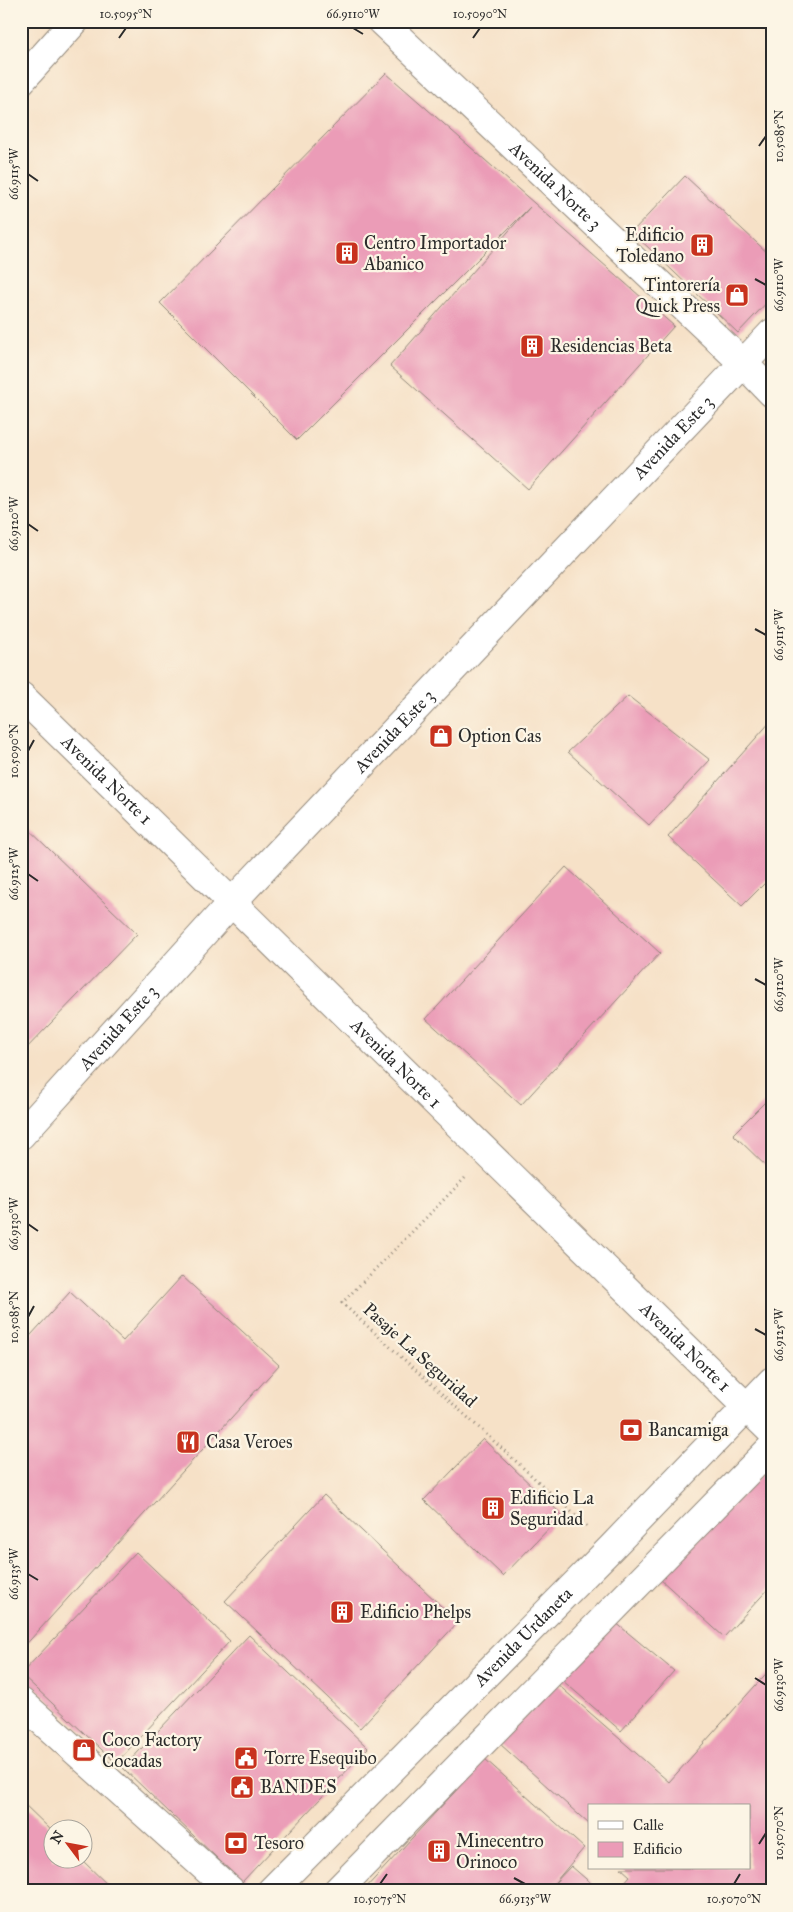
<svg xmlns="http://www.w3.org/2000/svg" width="793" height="1912" viewBox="0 0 793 1912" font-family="'IM FELL Great Primer',serif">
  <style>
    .building { fill: #eb9cb7 }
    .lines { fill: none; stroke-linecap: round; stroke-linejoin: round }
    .street-casing { stroke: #908679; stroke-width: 30 }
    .primary-casing { stroke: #908679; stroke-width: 30 }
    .path { stroke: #908679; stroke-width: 3; stroke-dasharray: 1 4; stroke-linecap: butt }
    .street { stroke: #fff; stroke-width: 28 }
    .primary { stroke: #fff; stroke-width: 28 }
    .ticks { fill: none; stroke: #2b2b2b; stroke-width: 2 }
    .labels { text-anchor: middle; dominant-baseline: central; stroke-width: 4.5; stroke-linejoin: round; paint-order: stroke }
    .street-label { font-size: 18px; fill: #2b2b2b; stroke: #fcf5e5 }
    .poi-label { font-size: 18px; fill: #2b2b2b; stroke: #fcf5e5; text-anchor: start }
    .neatline { fill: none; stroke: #2b2b2b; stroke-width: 2 }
    .ticks-label { font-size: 12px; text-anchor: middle; fill: #2b2b2b }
  </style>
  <rect width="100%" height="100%" fill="#fcf5e5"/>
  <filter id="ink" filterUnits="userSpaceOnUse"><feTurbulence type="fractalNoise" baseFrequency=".02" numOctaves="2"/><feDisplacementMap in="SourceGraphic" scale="10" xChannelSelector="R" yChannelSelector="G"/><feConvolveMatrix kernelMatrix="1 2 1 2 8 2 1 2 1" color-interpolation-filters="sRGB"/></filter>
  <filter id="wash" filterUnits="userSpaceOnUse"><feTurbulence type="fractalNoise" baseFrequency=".0096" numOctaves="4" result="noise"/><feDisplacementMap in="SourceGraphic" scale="20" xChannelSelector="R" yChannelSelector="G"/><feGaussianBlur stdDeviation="1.12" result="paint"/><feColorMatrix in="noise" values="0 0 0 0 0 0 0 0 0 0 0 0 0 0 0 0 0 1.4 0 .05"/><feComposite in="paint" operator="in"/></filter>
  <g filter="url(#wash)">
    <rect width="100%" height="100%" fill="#f6e1c7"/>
    <g id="blocks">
      <!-- building -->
      <path class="building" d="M386 73 674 326 528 489 390 366 530 207 297 440 160 303Z
        M685 176 772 257V297L738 333 632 232Z
        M628 696 710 760 649 825 568 752Z
        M772 720V876L742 906 668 837Z
        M21 822 137 934 21 1054Z
        M566 867 660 953 521 1105 426 1019Z
        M772 1095V1172L733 1134Z
        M182 1276 279 1365 21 1650V1346L70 1292 123 1341Z
        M483 1439 562 1515 503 1576 424 1500Z
        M772 1464V1585L724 1637 660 1579Z
        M324 1495 458 1622 360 1728 225 1601Z
        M136 1552 230 1641 116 1763 21 1674Z
        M615 1622 674 1671 621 1731 562 1680Z
        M249 1635 368 1748 242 1882 123 1768Z
        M772 1667V1891H617L630 1876 621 1868H749V1806H589V1824L500 1744 556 1683 669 1782Z
        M485 1759 584 1848 551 1887 571 1866 600 1891H363Z
        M21 1801 52 1831V1860H82L114 1891H21Z"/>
    </g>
  </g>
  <g filter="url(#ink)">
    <use href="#blocks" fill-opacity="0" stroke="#908679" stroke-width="1"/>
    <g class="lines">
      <!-- street casing -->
      <g class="street-casing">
        <g id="street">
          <path id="s1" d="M381 21 744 364 772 393"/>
          <path d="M21 81 75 21"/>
          <path id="s2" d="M21 696 772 1432"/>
          <path id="s3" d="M21 1135 232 902 772 333"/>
          <path d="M21 1702 231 1891"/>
        </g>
      </g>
      <!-- primary casing -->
      <g class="primary-casing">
        <g id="primary">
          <path id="s4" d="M271 1891 611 1548 772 1381"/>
          <path d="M337 1891 772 1447"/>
        </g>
      </g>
      <!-- path -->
      <path class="path" d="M465 1178 342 1303 587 1526"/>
      <!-- street -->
      <use href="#street" class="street"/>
      <!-- primary -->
      <use href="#primary" class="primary"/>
    </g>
  </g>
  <!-- ticks -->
  <path class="ticks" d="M353 28 363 34M119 38 126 28M473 38 480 28M759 146 766 136M28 174 38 181M755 279 766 285M28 524 38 531M755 629 766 635M28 751 34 740M28 874 38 881M755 979 766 985M28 1224 38 1231M28 1317 34 1306M755 1329 766 1335M28 1574 38 1580M755 1678 766 1685M759 1844 766 1833M514 1878 525 1884M380 1884 387 1874M734 1884 740 1874"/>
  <!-- icons -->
  <defs>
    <g id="building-square" transform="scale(1.25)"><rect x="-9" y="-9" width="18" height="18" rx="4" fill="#c8321e" stroke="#fcf5e5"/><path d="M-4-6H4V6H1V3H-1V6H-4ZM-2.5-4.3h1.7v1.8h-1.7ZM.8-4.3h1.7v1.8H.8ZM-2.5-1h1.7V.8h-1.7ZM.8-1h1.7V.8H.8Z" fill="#fff"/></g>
    <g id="shop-square" transform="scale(1.25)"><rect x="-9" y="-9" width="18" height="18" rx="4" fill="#c8321e" stroke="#fcf5e5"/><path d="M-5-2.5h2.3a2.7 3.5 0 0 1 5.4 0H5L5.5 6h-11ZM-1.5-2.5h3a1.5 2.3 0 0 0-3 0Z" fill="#fff"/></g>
    <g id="bank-square" transform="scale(1.25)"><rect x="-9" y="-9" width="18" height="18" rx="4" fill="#c8321e" stroke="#fcf5e5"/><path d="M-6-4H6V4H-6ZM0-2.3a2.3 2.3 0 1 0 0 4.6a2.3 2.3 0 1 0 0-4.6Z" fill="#fff"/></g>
    <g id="restaurant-square" transform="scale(1.25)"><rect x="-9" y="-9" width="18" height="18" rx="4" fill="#c8321e" stroke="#fcf5e5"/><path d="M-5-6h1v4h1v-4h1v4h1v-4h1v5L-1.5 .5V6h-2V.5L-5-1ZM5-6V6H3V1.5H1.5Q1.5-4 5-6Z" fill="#fff"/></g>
    <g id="civic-square" transform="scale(1.25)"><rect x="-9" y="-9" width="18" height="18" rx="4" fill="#c8321e" stroke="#fcf5e5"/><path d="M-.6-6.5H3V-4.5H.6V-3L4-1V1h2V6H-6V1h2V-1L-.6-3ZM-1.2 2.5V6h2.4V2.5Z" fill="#fff"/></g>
  </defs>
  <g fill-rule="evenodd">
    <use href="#building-square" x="702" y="245"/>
    <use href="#building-square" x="347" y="253"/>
    <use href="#shop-square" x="737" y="295"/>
    <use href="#building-square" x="532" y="346"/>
    <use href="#shop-square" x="441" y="736"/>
    <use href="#bank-square" x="631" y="1430"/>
    <use href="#restaurant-square" x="188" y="1442"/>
    <use href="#building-square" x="493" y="1508"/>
    <use href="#building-square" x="342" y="1612"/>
    <use href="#shop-square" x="84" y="1750"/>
    <use href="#civic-square" x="246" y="1758"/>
    <use href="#civic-square" x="242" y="1787"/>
    <use href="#bank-square" x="236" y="1843"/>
    <use href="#building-square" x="439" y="1851"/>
  </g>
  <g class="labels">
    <!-- street labels -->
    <g class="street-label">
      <text stroke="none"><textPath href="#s1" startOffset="240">Avenida Norte 3</textPath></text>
      <text stroke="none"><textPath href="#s3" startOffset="955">Avenida Este 3</textPath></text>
      <text stroke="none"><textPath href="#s3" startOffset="550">Avenida Este 3</textPath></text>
      <text stroke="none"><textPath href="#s2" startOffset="120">Avenida Norte 1</textPath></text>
      <text stroke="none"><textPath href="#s3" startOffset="145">Avenida Este 3</textPath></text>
      <text stroke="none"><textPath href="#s2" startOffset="525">Avenida Norte 1</textPath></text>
      <text stroke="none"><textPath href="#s2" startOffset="930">Avenida Norte 1</textPath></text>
      <text transform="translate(420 1355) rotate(42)">Pasaje La Seguridad</text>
      <text stroke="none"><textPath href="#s4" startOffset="358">Avenida Urdaneta</textPath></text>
    </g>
    <!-- poi labels -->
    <g class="poi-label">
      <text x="684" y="235" text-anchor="end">Edificio<tspan x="684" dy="21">Toledano</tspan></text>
      <text x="364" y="243">Centro Importador<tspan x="364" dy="21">Abanico</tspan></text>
      <text x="720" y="285" text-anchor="end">Tintorería<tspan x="720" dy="21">Quick Press</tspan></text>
      <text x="550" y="346">Residencias Beta</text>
      <text x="458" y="736">Option Cas</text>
      <text x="648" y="1430">Bancamiga</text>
      <text x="206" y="1442">Casa Veroes</text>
      <text x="510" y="1498">Edificio La<tspan x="510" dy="21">Seguridad</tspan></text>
      <text x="360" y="1612">Edificio Phelps</text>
      <text x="102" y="1740">Coco Factory<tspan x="102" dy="21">Cocadas</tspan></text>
      <text x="264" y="1758">Torre Esequibo</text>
      <text x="260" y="1787">BANDES</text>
      <text x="456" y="1841">Minecentro<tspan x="456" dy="21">Orinoco</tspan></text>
      <text x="254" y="1843">Tesoro</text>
    </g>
  </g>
  <!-- margin -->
  <rect width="793" height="1912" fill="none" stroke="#fcf5e5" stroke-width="55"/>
  <!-- legend -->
  <rect x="588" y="1804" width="162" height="65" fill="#fcf5e5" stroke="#a8a49b"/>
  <rect x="598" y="1821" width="25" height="8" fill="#ffffff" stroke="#a8a49b"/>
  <text x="633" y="1830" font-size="15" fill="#2b2b2b">Calle</text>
  <rect x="598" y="1842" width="25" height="15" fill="#eb9cb7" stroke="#a8a49b"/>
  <text x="633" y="1854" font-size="15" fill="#2b2b2b">Edificio</text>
  <!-- north arrow -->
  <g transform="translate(68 1844) rotate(302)"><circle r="24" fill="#fcf5e5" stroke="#a8a49b"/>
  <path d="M0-4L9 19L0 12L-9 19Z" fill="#c8321e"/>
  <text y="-8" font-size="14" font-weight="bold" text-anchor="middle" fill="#2b2b2b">N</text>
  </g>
  <rect x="28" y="28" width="738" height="1856" class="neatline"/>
  <g class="ticks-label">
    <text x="126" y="18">10.5095°N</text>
    <text x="353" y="18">66.9110°W</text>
    <text x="480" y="18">10.5090°N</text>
    <text transform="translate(779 136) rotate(-90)" y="4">10.5085°N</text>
    <text transform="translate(14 174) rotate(-90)" y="4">66.9115°W</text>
    <text transform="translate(779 285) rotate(-90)" y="4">66.9110°W</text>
    <text transform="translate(14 524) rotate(-90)" y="4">66.9120°W</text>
    <text transform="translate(779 635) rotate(-90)" y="4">66.9115°W</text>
    <text transform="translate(14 751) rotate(-90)" y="4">10.5090°N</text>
    <text transform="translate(14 874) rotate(-90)" y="4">66.9125°W</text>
    <text transform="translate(779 985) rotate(-90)" y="4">66.9120°W</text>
    <text transform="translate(14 1224) rotate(-90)" y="4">66.9130°W</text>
    <text transform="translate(14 1317) rotate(-90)" y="4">10.5085°N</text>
    <text transform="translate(779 1335) rotate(-90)" y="4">66.9125°W</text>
    <text transform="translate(14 1574) rotate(-90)" y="4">66.9135°W</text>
    <text transform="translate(779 1685) rotate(-90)" y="4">66.9130°W</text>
    <text transform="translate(779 1833) rotate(-90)" y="4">10.5070°N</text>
    <text x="380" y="1903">10.5075°N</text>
    <text x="525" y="1903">66.9135°W</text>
    <text x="734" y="1903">10.5070°N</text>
  </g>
</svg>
